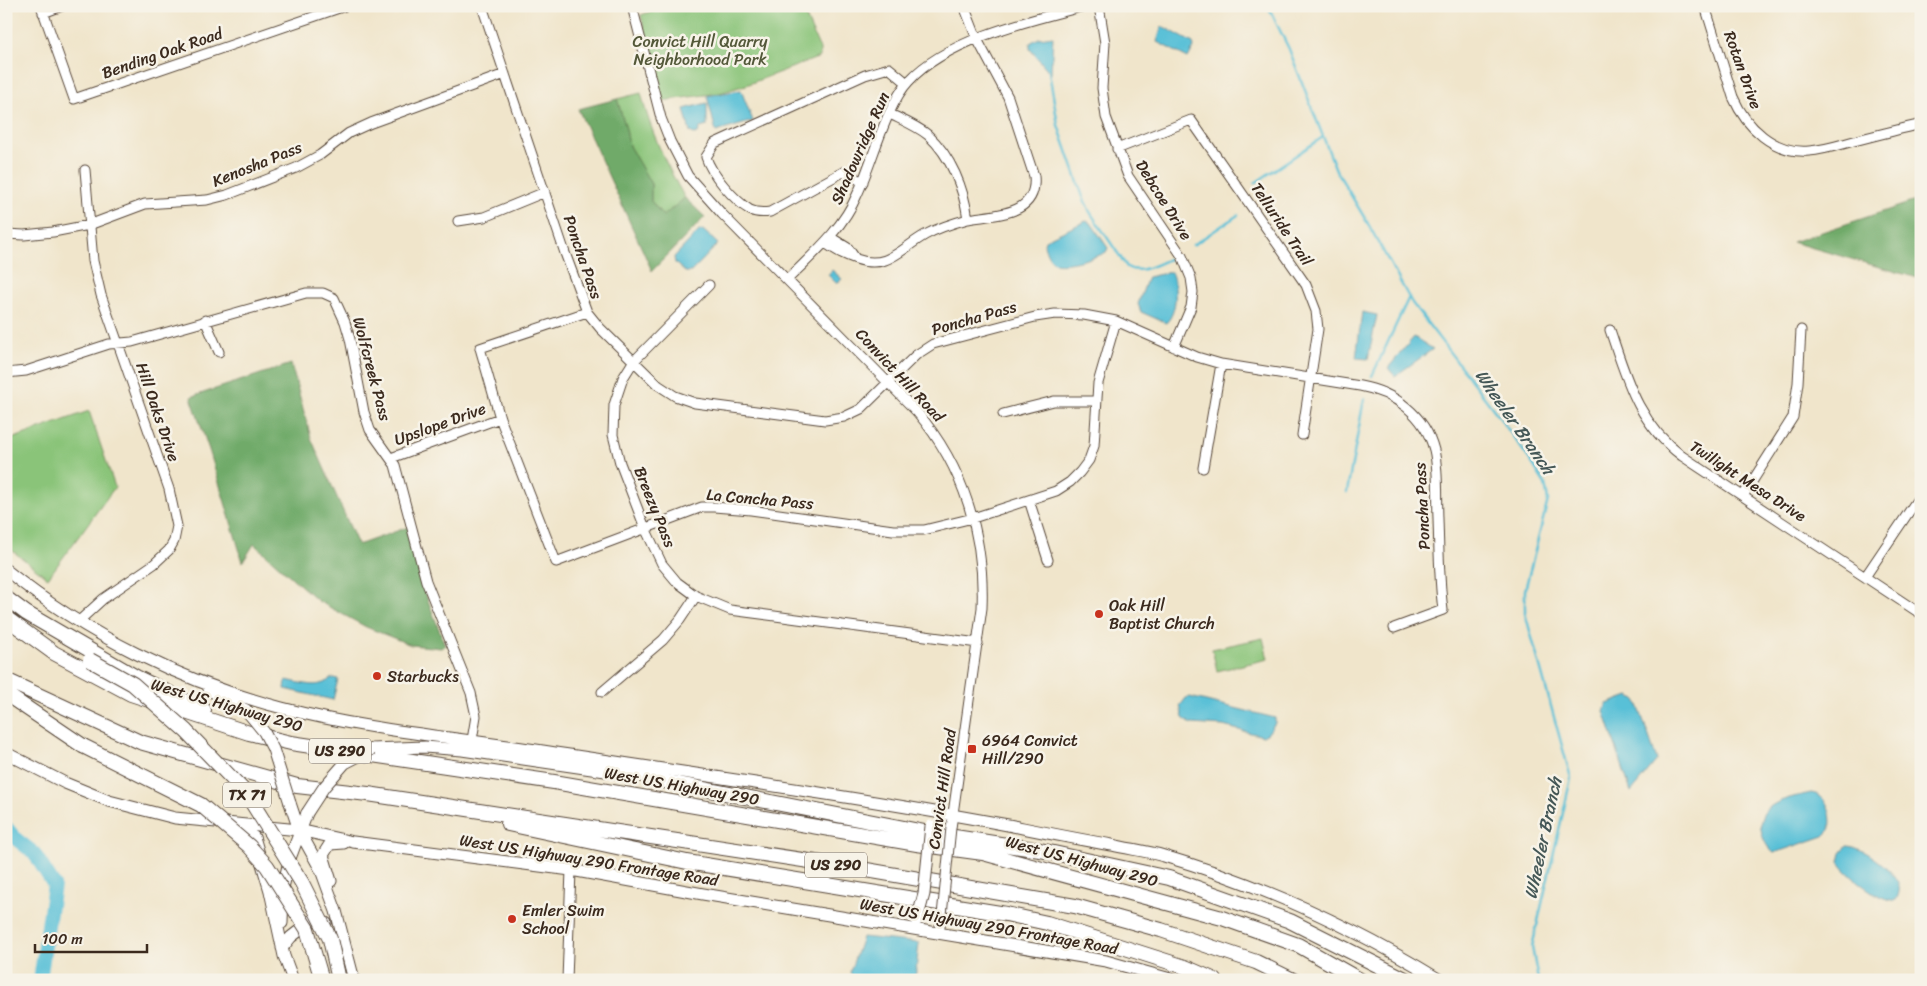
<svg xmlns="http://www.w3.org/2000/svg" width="1927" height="986" viewBox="0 0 1927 986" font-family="Sriracha,sans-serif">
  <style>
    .green { fill: #8ac479; stroke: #62774c }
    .forest { fill: #6faa69; stroke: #556a44 }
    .water { fill: #59c0d7; stroke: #4a757a }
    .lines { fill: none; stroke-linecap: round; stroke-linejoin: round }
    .stream { stroke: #59c0d7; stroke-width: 2.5 }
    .river { stroke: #59c0d7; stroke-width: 14 }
    .minor-casing { stroke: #564638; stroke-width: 11 }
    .major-casing { stroke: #564638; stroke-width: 13 }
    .highway-casing { stroke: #564638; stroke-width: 16 }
    .minor { stroke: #fff; stroke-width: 9 }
    .major { stroke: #fff; stroke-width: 11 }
    .highway { stroke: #fff; stroke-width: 14 }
    .minor-bridge-casing { stroke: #564638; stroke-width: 11; stroke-linecap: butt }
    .major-bridge-casing { stroke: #564638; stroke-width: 13; stroke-linecap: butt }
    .highway-bridge-casing { stroke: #564638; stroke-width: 16; stroke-linecap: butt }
    .minor-bridge { stroke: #fff; stroke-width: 9 }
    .major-bridge { stroke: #fff; stroke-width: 11 }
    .highway-bridge { stroke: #fff; stroke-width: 14 }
    .poi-dot { fill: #c8321e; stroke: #f7f3e8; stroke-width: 2 }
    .labels { text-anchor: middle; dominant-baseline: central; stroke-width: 5; stroke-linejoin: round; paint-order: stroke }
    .shield { fill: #f7f3e8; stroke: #73665b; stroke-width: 1 }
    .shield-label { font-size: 15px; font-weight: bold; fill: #3b2a1e }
    .park-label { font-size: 16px; fill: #535839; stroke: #f7f3e8 }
    .street-label { font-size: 16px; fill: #3b2a1e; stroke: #f7f3e8 }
    .poi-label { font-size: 16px; fill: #3b2a1e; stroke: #f7f3e8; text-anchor: start }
    .water-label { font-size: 18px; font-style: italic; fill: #445756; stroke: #f7f3e8 }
  </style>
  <rect width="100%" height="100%" fill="#f7f3e8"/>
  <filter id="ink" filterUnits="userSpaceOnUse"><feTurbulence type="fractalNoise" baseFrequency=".02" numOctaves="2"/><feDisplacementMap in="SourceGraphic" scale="10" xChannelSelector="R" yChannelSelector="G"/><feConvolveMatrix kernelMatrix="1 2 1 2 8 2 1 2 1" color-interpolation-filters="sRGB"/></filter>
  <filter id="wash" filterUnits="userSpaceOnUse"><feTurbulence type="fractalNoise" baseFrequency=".0096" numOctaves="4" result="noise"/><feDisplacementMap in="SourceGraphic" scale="20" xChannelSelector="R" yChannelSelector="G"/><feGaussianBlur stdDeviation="1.12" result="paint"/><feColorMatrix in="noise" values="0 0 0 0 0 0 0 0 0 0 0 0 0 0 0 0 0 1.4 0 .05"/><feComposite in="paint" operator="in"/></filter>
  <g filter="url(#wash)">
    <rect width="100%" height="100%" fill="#f0e5cb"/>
    <!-- green -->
    <path class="green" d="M667 6H801L820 49V57L746 85 720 93 661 101 641 15Z
      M641 93C650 130 666 165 685 198L663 216 651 201V184L629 146 626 129 617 99Z
      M89 411 115 487 48 578 6 546V441Z
      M1263 638 1268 659 1217 671 1212 649Z"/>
    <!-- forest -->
    <path class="forest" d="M617 99 626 129 629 146 651 184V201L663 216 685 198 705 217 652 271 578 109Z
      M1921 199V279L1792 242Z
      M291 364 311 438 358 545 408 527 423 587 445 645 441 648 411 645 366 627 318 601 254 544 243 562 210 453 191 397Z"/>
    <!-- water -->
    <path class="water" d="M1164 27 1193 43 1194 47 1188 58 1157 42 1161 28Z
      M1053 36 1051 74 1030 49V43L1039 38Z
      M741 90 753 121 716 132 707 96Z
      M707 103V126L700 128 698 133 694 134 690 132 684 109Z
      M1086 221 1091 223 1108 248 1106 252C1099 257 1064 266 1056 263 1051 261 1048 256 1046 251 1045 247 1043 245 1045 240Z
      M703 230 718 244 691 272H685L675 263 674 257 699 231Z
      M832 270 842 279 837 284 828 275Z
      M1171 272C1177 285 1178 312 1166 323L1141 312 1138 304 1148 277Z
      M1362 312 1377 315 1368 359 1356 358Z
      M1414 337 1433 349 1395 376 1388 368Z
      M331 678 338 679 333 700 285 689 286 680C302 683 319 690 331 678Z
      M1629 696 1636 699 1657 760 1631 792 1604 711 1607 704Z
      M1190 697 1275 718V723L1268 733 1263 736 1223 726 1191 724 1183 718 1180 706 1186 698Z
      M1811 793C1828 795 1833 815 1830 830L1824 836 1774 853C1768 849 1764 841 1762 834 1753 803 1789 798 1811 793Z
      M1847 846C1862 846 1891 868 1897 881 1901 887 1899 895 1896 900 1881 903 1846 874 1839 862L1841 853Z
      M862 937 919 943 915 980H854L850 972Z"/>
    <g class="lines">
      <!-- stream -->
      <path class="stream" d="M1268 6 1289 49 1336 170 1367 222 1412 303 1497 414 1532 463 1545 484 1548 500 1525 590V613L1571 778 1532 947 1538 980
        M1049 72 1058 125 1083 197 1090 212 1127 267C1139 275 1157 264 1169 259
        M1255 183 1323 137
        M1193 245 1238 215
        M1372 376 1409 297
        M1347 492 1364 399"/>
      <!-- river -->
      <path class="river" d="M6 827 16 839 34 853 54 885 40 980"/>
    </g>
  </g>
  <g filter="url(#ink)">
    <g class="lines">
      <!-- minor casing -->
      <g class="minor-casing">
        <path id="minor" d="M41 6 74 99 345 6
          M482 6 565 253 587 312 600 328 658 385 675 396 695 403 825 420 844 417 861 409 916 355 933 344 1035 317 1055 314 1084 315 1116 321 1197 357 1221 364 1360 386C1394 392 1425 415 1434 450 1439 471 1437 496 1438 518 1439 549 1439 580 1443 610L1394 628
          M632 6 661 118 670 141 688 176 722 214 917 412C964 467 985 537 982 608L951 828
          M964 6 977 39 1008 97 1034 176C1038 216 996 214 968 219
          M1099 6 1105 43 1102 88 1106 117 1128 176 1182 256 1191 278 1193 292 1191 307 1174 347
          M1705 6 1733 97C1746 127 1774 154 1809 151 1824 150 1839 145 1854 141 1876 135 1898 130 1921 124
          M43 13 62 6
          M1117 149 1191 120 1306 285 1316 311 1318 329 1302 435
          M863 182 843 172 770 212C763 213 756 213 750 210 735 201 711 174 706 157L715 143 865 75 889 68 907 83
          M458 221 484 217 545 192
          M6 234 24 235 53 232 89 225 145 204 207 200 227 195 296 168 320 155 349 133 371 123 505 74
          M830 237 848 248 855 258
          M825 243C835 250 844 255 856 259 887 270 899 250 925 235 938 228 953 223 968 219 964 189 951 156 928 135 917 126 902 120 890 114
          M787 280C813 254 842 230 857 195 872 164 886 105 909 81 947 39 1031 20 1085 6
          M709 285 633 362 623 378 614 405 613 435 620 463 645 528 662 564 677 582 696 596 730 610 978 643
          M587 312 480 348 500 418 556 562 702 507H714L751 510 893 530H924L973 518 1056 491 1070 482 1080 472 1089 460 1094 446 1098 383 1116 321
          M205 320 219 352
          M1610 330C1627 380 1638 423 1682 456L1921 614
          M6 373 26 371 109 344 132 342 306 293H323L334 298 345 322 350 339 364 412 370 430 395 465 426 581 471 693 476 716 472 740
          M1003 414 1054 401H1096
          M391 458 500 418
          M1203 468 1221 364
          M1743 496 1793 417 1798 383 1801 330
          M1029 500 1048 560
          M1865 577 1921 494
          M79 621 103 599 154 564 169 550 174 541 177 526 169 489 101 295 93 261 85 170
          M602 692 663 640 680 620 696 596
          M939 933 942 915
          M567 980 571 870"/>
      </g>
      <!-- major casing -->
      <g class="major-casing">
        <path id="major" d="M6 570C86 635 182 682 282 708 365 730 452 737 536 750 693 774 852 796 1008 825 1043 832 1077 839 1112 845 1129 849 1147 851 1164 856 1260 884 1355 928 1440 980
          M209 690 246 710
          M372 749 425 747 462 750 660 779
          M6 753 65 783 109 801 175 818 299 830 353 842 571 870 703 894 1106 961 1174 980
          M290 803 299 830 321 870 336 911 354 980
          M236 829 254 837 270 891 284 956 293 980
          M331 881 323 855 330 844 344 843
          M282 923 283 888 289 861 307 813
          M282 948 291 937 313 920 326 923"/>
      </g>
      <!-- highway casing -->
      <g class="highway-casing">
        <path id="highway" d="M6 598 26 613 136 677 204 710
          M6 618 54 653 131 694 249 733 291 743 554 782 917 844 983 853 1222 918 1298 945 1360 980
          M6 680 140 742 297 786 368 794 855 868 1075 906 1161 930 1256 962 1293 980
          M6 694 83 746
          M653 779 935 834 1040 850 1169 878 1290 921 1407 980
          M508 824 687 862 1006 914 1047 923 1185 967 1215 980"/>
      </g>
      <!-- minor -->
      <use href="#minor" class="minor"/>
      <!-- major -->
      <use href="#major" class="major"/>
      <!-- highway -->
      <use href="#highway" class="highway"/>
      <!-- minor-bridge casing -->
      <g class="minor-bridge-casing">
        <path id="minor-bridge" d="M942 915 951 828"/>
      </g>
      <!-- major-bridge casing -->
      <g class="major-bridge-casing">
        <path id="major-bridge" d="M246 710 264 732 273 749 290 803
          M307 813 324 787 345 763 372 749
          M917 920 924 894 931 826"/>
      </g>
      <!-- highway-bridge casing -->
      <g class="highway-bridge-casing">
        <path id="highway-bridge" d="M90 660 133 684 186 731 246 793 302 883 330 939 339 980
          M83 746 201 805 249 846 267 866 307 929 322 980"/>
      </g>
      <!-- minor-bridge -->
      <use href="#minor-bridge" class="minor-bridge"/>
      <!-- major-bridge -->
      <use href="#major-bridge" class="major-bridge"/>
      <!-- highway-bridge -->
      <use href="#highway-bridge" class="highway-bridge"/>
    </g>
  </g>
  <!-- markers -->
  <g class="poi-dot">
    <circle cx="1099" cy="614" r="5"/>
    <circle cx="377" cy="676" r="5"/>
    <rect x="967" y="744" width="10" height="10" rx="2.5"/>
    <circle cx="512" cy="919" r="5"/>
  </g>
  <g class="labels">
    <!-- shield labels -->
    <g class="shield">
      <rect x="309" y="738.5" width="62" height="25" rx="4"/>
      <rect x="223" y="782.5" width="48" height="25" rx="4"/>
      <rect x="805" y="852.5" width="62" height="25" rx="4"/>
    </g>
    <g class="shield-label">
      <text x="340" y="751">US 290</text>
      <text x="247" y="795">TX 71</text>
      <text x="836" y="865">US 290</text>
    </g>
    <!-- park labels -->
    <g class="park-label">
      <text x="700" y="41">Convict Hill Quarry<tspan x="700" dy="18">Neighborhood Park</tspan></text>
    </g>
    <!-- street labels -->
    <g class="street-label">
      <text transform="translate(162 53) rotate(-19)">Bending Oak Road</text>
      <text transform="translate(1743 70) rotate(70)">Rotan Drive</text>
      <text transform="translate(860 148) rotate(-66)">Shadowridge Run</text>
      <text transform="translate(257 164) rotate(-22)">Kenosha Pass</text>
      <text transform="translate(1164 200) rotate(58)">Debcoe Drive</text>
      <text transform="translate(1282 224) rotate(56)">Telluride Trail</text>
      <text transform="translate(583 257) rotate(71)">Poncha Pass</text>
      <text transform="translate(974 318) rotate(-16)">Poncha Pass</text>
      <text transform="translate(372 369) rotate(75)">Wolfcreek Pass</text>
      <text transform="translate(900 375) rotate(47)">Convict Hill Road</text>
      <text transform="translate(158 412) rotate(71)">Hill Oaks Drive</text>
      <text transform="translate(440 424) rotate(-20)">Upslope Drive</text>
      <text transform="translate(1748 481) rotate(33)">Twilight Mesa Drive</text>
      <text transform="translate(760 499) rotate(5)">La Concha Pass</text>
      <text transform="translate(1422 506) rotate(-93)">Poncha Pass</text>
      <text transform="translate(655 507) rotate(68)">Breezy Pass</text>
      <text transform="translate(227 705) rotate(16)">West US Highway 290</text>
      <text transform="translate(682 786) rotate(10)">West US Highway 290</text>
      <text transform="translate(942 789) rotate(-82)">Convict Hill Road</text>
      <text transform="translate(589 860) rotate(9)">West US Highway 290 Frontage Road</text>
      <text transform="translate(1082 861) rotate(15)">West US Highway 290</text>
      <text transform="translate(989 926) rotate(10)">West US Highway 290 Frontage Road</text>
    </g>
    <!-- poi labels -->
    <g class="poi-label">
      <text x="1109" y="605">Oak Hill<tspan x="1109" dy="18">Baptist Church</tspan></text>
      <text x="387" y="676">Starbucks</text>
      <text x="982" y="740">6964 Convict<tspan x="982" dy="18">Hill/290</tspan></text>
      <text x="522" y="910">Emler Swim<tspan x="522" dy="18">School</tspan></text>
    </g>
    <!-- water labels -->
    <g class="water-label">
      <text transform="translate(1515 422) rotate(55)">Wheeler Branch</text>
      <text transform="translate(1543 838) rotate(-78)">Wheeler Branch</text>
    </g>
  </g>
  <!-- margin -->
  <rect width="1927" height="986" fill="none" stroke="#f7f3e8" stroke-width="25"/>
  <!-- scale -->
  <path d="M35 944v8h112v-8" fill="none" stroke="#3b2a1e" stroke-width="2.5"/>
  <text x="42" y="944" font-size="15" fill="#3b2a1e" stroke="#f7f3e8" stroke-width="4" paint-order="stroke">100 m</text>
</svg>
